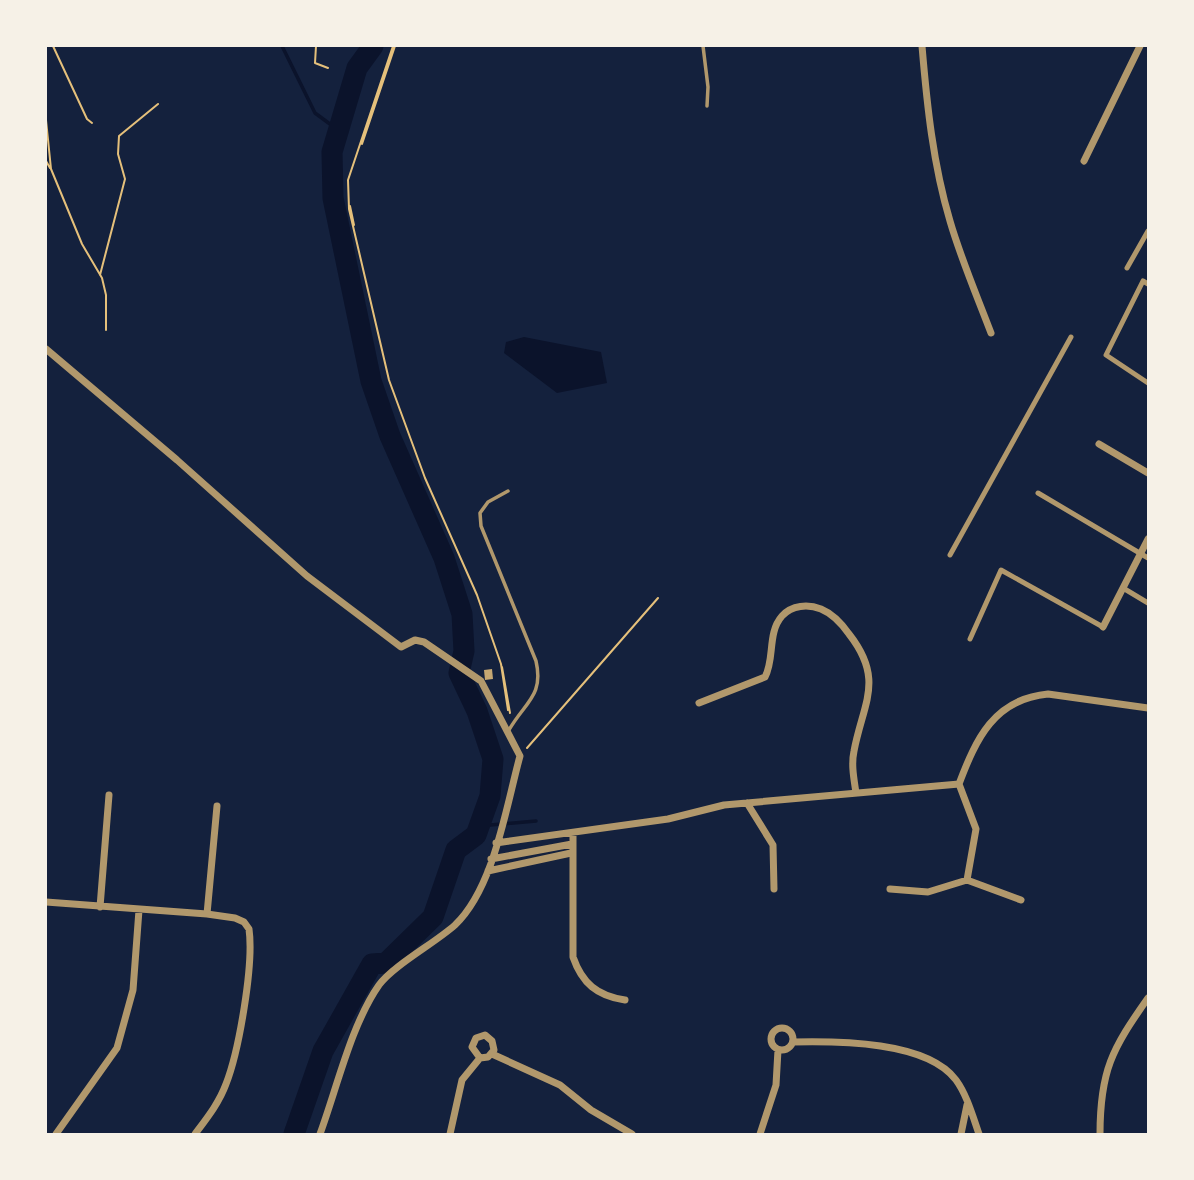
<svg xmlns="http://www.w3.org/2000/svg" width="1194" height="1180" viewBox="0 0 1194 1180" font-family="Barlow,sans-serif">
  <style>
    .water { fill: #0b132b }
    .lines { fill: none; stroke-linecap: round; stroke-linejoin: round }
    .stream { stroke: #0b132b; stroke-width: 3.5 }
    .river { stroke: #0b132b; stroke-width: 21 }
    .building { fill: #c6a872 }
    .path { stroke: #e5c07b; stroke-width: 2 }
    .service { stroke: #b1986c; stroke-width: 3.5 }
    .pedestrian { stroke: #b1986c; stroke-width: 5 }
    .minor { stroke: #b1986c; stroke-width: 7 }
  </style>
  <rect width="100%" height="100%" fill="#14213d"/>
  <!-- water -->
  <path class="water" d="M524 337 601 352 607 383 557 393 504 353 506 342Z"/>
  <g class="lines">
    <!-- stream -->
    <path class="stream" d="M282 46 315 113 338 130
      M479 826 536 821"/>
    <!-- river -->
    <path class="river" d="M294 1134 323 1051 372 964 386 963 433 917 456 850 476 835 490 796 493 759 477 711 459 673 464 651 462 614 444 558 390 436 371 381 333 198 332 152 357 68 373 46"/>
  </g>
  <!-- building -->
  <path class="building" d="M492 669 493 679 485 680 484 670Z"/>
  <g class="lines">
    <!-- path -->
    <path class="path" d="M53 46 87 119 92 123
      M316 46 315 63 328 68
      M393 46 348 180 349 209 389 380 425 478 477 595 501 664 508 710
      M46 120 51 169 82 244 102 278 106 295V330
      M362 144 395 46
      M46 161 50 168
      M350 206 354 225
      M100 275 125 179 118 154 119 136 158 104
      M502 667 510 713
      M527 748 658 598"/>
    <!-- service -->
    <path class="service" d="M703 46 708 87 707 106
      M508 491 488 502 480 513 481 526 536 661C544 696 525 702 509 730"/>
    <!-- pedestrian -->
    <path class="pedestrian" d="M1127 268 1148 231
      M1148 284 1143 281 1106 355 1148 383
      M1038 493 1148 558
      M950 555 1071 337
      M1123 588 1148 603
      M970 639 1001 570 1103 627"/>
    <!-- minor -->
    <path class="minor" d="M922 46C927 105 933 164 950 221 961 259 977 296 991 333
      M1084 161 1140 46
      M46 349 177 460 307 576 401 647 415 640 424 642 481 681 520 756C506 807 494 888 455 925 435 943 394 965 379 985 351 1025 337 1088 320 1134
      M1099 444 1148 473
      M1103 627 1148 539
      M699 703 765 677C775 659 767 633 782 616 792 605 808 604 821 609 833 614 842 624 849 634 885 680 863 703 854 751 851 765 854 779 856 793
      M959 784 976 829 967 880
      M747 803 773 845 774 889
      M573 834V957C582 983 597 996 625 1000
      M496 843 668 819 724 805 959 784C976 739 994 699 1048 694L1148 708
      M491 859 572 844
      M488 871 571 853
      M890 889 928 892 967 880 1021 900
      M46 902 207 914 235 918 244 922 249 929C254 964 239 1051 226 1084 219 1103 207 1118 195 1134
      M100 907 109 795
      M207 914 217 806
      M771 1039a11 11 0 1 1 22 0a11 11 0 1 1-22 0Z
      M793 1042C838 1041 927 1041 956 1080 967 1095 973 1117 979 1134
      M492 1054 560 1085 591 1110 632 1134
      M56 1134 117 1048 133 990 139 910
      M450 1134 462 1080 480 1058 488 1057 494 1050 492 1041 485 1035 476 1038 472 1047 480 1058
      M760 1134 776 1085 778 1050
      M961 1134 967 1105
      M1100 1134C1100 1071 1112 1049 1148 998"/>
  </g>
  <!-- border -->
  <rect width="1194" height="1180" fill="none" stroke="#f6f1e7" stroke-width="94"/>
</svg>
